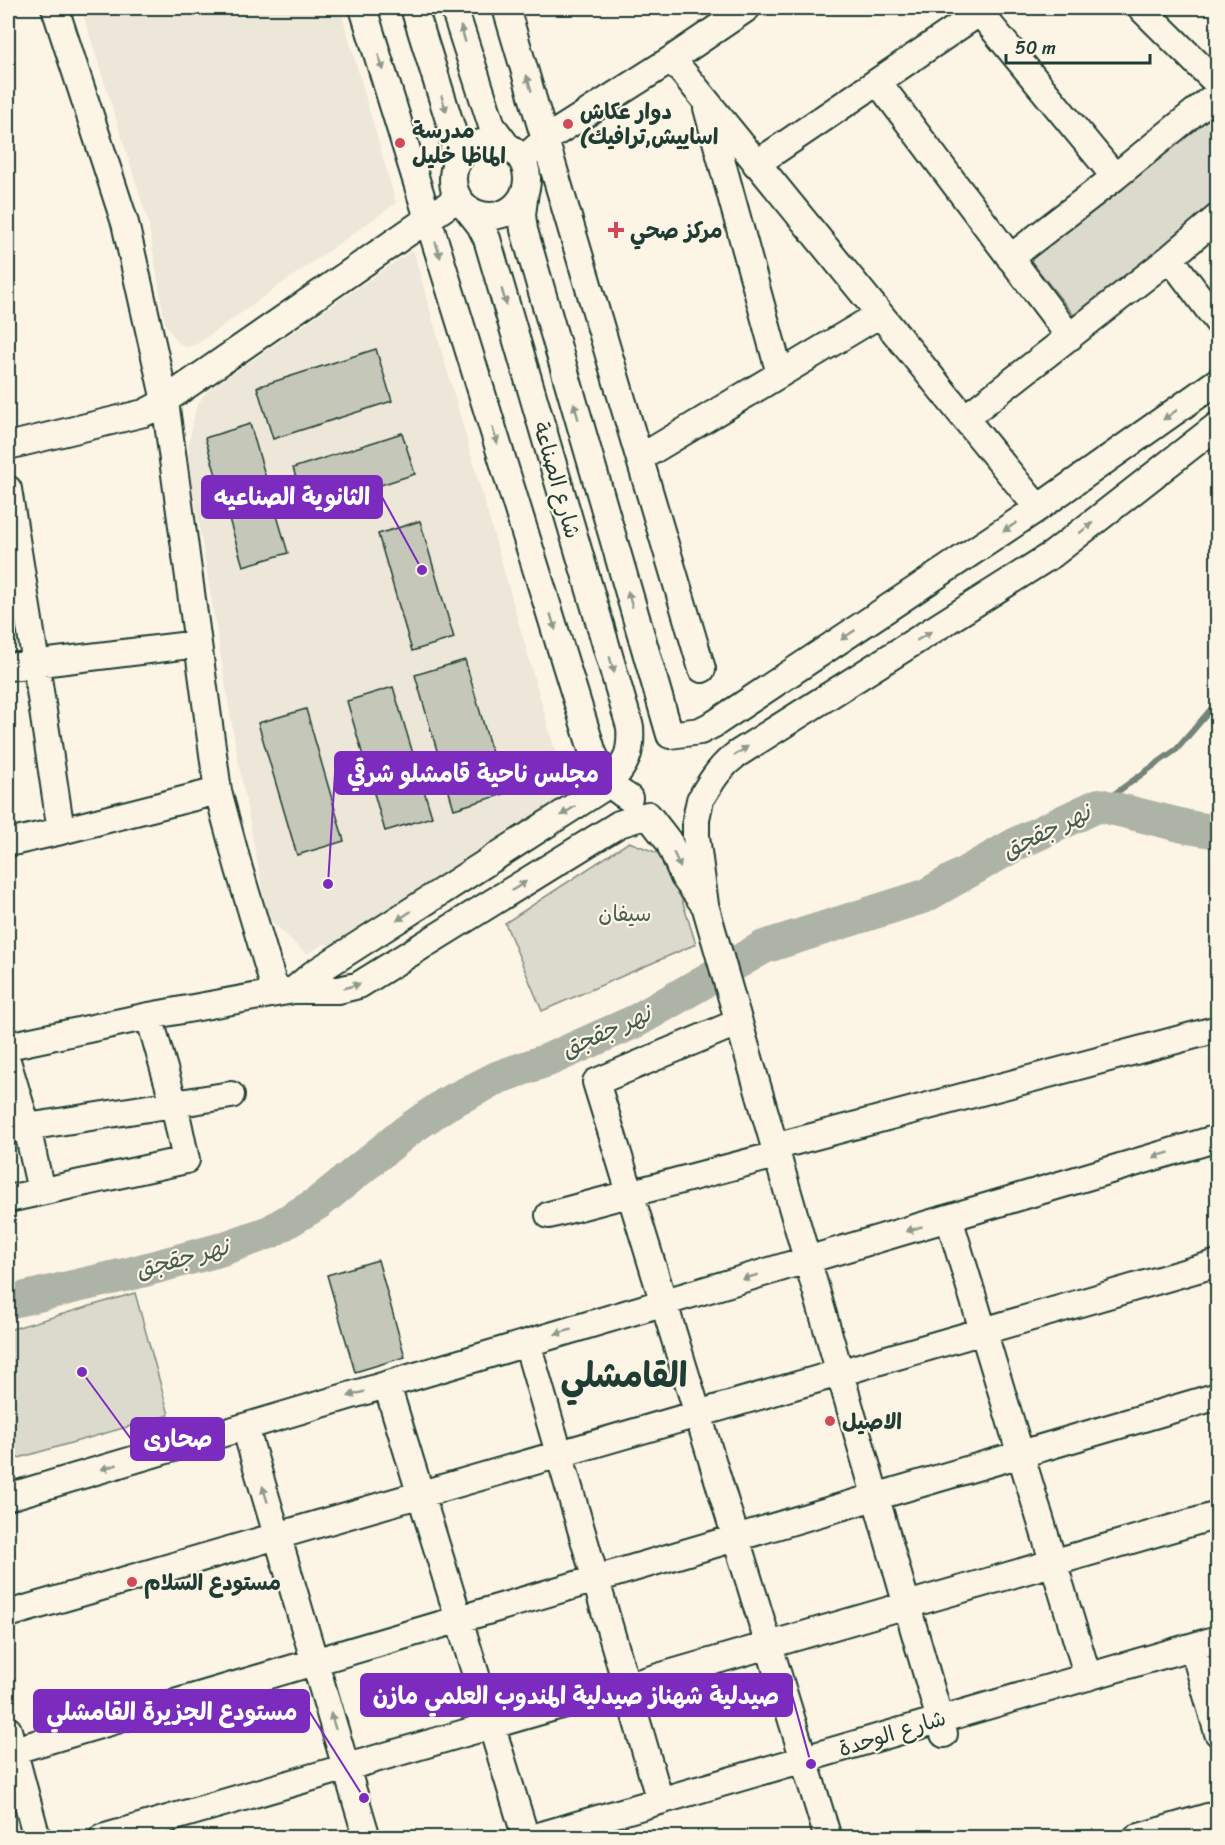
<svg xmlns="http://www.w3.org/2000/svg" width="1225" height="1845" viewBox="0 0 1225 1845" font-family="Sriracha,'Playpen Sans Arabic',sans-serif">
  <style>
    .built { fill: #ece7d8 }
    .green { fill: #dcdacc; stroke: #7e8c80; stroke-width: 1.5 }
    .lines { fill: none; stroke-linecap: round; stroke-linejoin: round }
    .stream { stroke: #758479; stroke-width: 6 }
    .river { stroke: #aeb3a7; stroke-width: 34 }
    .building { fill: #c5c7b9; stroke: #1f3d34; stroke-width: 1.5 }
    .minor-casing { stroke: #1f3d34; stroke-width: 30 }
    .minor { stroke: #fcf5e5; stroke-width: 26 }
    .oneway { fill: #8e998c }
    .poi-dot { fill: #d1495b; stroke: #fcf5e5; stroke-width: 2 }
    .labels { text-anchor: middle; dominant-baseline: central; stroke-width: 4.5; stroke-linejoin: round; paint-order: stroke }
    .poi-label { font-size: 22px; font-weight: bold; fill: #1f3d34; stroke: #fcf5e5; text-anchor: start }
    .street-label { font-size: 22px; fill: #1f3d34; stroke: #fcf5e5 }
    .park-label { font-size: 22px; fill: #455c52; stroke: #fcf5e5 }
    .water-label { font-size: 24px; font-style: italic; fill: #435a51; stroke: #fcf5e5 }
    .town-label { font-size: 34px; font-weight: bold; fill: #1f3d34; stroke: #fcf5e5 }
    .leader { fill: none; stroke: #7b2cbf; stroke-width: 2 }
    .callout-dot { fill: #7b2cbf; stroke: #fcf5e5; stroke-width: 2 }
    .callout { fill: #7b2cbf; stroke: #7b2cbf; stroke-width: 2 }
    .callout-label { font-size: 24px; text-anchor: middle; font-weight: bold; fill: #fff }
  </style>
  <rect width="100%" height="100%" fill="#fcf5e5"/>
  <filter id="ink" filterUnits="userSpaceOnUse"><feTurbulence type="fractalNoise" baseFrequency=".0167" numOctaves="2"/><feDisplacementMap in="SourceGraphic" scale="12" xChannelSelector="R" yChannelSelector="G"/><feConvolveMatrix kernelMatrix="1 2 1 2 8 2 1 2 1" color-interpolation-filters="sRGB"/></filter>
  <g filter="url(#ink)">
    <!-- built -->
    <path class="built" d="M81 8H340L396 203 197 344 187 347 177 342 165 323 148 221Z
      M413 250 567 793 335 946 324 944 306 954 268 918 238 760 188 458 189 443 196 408 203 396 213 387Z"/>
    <!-- green -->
    <path class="green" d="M1217 111V205L1076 318 1030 260Z
      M629 842 668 857 696 944 542 1011 505 923Z
      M135 1293 169 1415 8 1461V1330Z"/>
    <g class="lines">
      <!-- stream -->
      <path class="stream" d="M1099 805 1177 749 1218 701"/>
      <!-- river -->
      <path class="river" d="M8 1302 133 1273 219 1250 270 1232 318 1203 407 1131 446 1104 499 1077 548 1060 636 1021 764 947 925 896 1018 843 1099 805 1188 827 1218 832"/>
    </g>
    <!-- building -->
    <path class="building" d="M376 349 392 401 273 439 257 387Z
      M250 424 288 553 243 566 205 438Z
      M402 433 415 474 306 509 293 468Z
      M420 521 454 638 412 651 378 534Z
      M465 660 504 794 454 809 415 675Z
      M393 687 432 817 385 831 347 701Z
      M306 709 344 841 297 855 258 723Z
      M378 1260 405 1357 355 1372 327 1275Z"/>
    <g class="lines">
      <!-- minor casing -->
      <g class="minor-casing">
        <path id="minor" d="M55 8 125 223 165 401 218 791 239 869 276 993
          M363 8 593 753C603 774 608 786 629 798
          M414 8 453 133 455 167
          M454 8 492 126 507 146
          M506 8 702 669
          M976 8 1115 177
          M1141 8 1218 84
          M672 59 1038 508
          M878 82 1070 337
          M707 108 780 374
          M453 179a37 37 0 1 1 74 0a37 37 0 1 1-74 0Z
          M522 160 546 139 672 59 747 8
          M756 164 986 8
          M525 191 522 215 524 230 670 735 700 731 714 724 1038 508 1218 381
          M1010 258 1115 177 1218 93
          M1170 258 1218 322
          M965 418 1170 258 1218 217
          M8 446 144 413 154 408 458 198
          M640 458 880 314
          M8 489 36 664 61 831
          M8 667 198 644
          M703 795C713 778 722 765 737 754L1053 554 1218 425
          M700 800 696 819V836L705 905 944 1734
          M8 843 61 831 218 791
          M294 990 313 974 609 784C626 764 632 753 630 727L487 239 480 225 465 206
          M739 1022 596 1082 828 1838
          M8 1046 149 1016 276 993 294 990H339L359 985 619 824 648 815 669 842 684 877 703 903
          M8 1064 27 1127 41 1191
          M8 1130 231 1095
          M774 1147 1218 1029
          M8 1199 186 1160 174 1104 149 1016
          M549 1215 776 1155
          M949 1218 1088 1677
          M527 1343 660 1801
          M387 1385 526 1838
          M245 1427 367 1838
          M8 1497 1218 1138
          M8 1614 1218 1263
          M1193 1647 1218 1733
          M8 1730 37 1838
          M8 1752 1218 1396
          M102 1838 1218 1515
          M532 1838 1218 1639
          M1136 1838 1218 1814"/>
      </g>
      <!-- minor -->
      <use href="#minor" class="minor"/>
    </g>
    <!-- one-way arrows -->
    <defs><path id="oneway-solid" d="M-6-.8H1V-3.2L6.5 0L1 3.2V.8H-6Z" transform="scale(1.5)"/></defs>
    <g class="oneway">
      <use href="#oneway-solid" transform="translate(463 34) rotate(-107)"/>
      <use href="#oneway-solid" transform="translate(381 63) rotate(73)"/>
      <use href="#oneway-solid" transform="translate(529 83) rotate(-107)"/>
      <use href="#oneway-solid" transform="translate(444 104) rotate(73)"/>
      <use href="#oneway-solid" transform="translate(438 250) rotate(73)"/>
      <use href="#oneway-solid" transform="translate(504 297) rotate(74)"/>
      <use href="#oneway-solid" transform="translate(576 411) rotate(-106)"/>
      <use href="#oneway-solid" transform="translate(1170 415) rotate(145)"/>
      <use href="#oneway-solid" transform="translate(495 436) rotate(73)"/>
      <use href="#oneway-solid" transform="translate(1010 527) rotate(146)"/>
      <use href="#oneway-solid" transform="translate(1086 528) rotate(-38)"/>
      <use href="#oneway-solid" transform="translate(630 599) rotate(-106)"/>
      <use href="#oneway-solid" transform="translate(553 622) rotate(73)"/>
      <use href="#oneway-solid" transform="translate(848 635) rotate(146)"/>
      <use href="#oneway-solid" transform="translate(924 636) rotate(-32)"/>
      <use href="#oneway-solid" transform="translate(612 665) rotate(74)"/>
      <use href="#oneway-solid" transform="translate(741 751) rotate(-34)"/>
      <use href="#oneway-solid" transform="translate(568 811) rotate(147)"/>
      <use href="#oneway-solid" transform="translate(677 860) rotate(66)"/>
      <use href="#oneway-solid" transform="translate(519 886) rotate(-32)"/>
      <use href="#oneway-solid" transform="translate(404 916) rotate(147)"/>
      <use href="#oneway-solid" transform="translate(352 986) rotate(-17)"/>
      <use href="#oneway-solid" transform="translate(1161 1155) rotate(163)"/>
      <use href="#oneway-solid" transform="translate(914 1229) rotate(163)"/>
      <use href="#oneway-solid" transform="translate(750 1277) rotate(164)"/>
      <use href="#oneway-solid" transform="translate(563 1332) rotate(164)"/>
      <use href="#oneway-solid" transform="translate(356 1394) rotate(164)"/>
      <use href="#oneway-solid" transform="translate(109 1467) rotate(164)"/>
      <use href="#oneway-solid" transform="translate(265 1494) rotate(-107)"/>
      <use href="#oneway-solid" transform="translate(333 1721) rotate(-107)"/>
    </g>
  </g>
  <!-- markers -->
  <g class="poi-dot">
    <circle cx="568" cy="124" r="6"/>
    <circle cx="400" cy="143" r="6"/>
    <path d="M613 221h6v6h6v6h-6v6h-6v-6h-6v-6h6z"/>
    <circle cx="830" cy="1421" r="6"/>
    <circle cx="132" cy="1582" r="6"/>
  </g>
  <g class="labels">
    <!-- poi labels -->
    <g class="poi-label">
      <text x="580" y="111">دوار عكاش<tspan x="580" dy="25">(اساييش٫ترافيك</tspan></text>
      <text x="412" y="130">مدرسة<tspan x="412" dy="25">الماظا خليل</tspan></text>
      <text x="630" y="230">مركز صحي</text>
      <text x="842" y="1421">الاصيل</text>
      <text x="144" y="1582">مستودع السلام</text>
    </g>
    <!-- street labels -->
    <g class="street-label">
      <text transform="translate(557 480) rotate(74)">شارع الصناعة</text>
      <text transform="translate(892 1733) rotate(-17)">شارع الوحدة</text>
    </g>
    <!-- park labels -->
    <g class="park-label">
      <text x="625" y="913">سيفان</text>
    </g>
    <!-- water labels -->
    <g class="water-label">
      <text transform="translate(1046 831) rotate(-26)">نهر جقجق</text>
      <text transform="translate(606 1031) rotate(-24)">نهر جقجق</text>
      <text transform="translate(182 1258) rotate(-15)">نهر جقجق</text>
    </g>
    <!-- town labels -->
    <g class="town-label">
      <text x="624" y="1376">القامشلي</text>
    </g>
  </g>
  <!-- callouts -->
  <path class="leader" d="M422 570L382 497M328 884L335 773M82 1372L131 1439M811 1764L792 1695M364 1798L309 1711"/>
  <g class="callout-dot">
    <circle cx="422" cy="570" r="6"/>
    <circle cx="328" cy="884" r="6"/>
    <circle cx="82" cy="1372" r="6"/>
    <circle cx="811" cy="1764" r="6"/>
    <circle cx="364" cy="1798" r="6"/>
  </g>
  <g class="callout">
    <rect x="202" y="476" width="180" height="42" rx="6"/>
    <rect x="335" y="752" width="276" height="42" rx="6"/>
    <rect x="131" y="1418" width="93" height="42" rx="6"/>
    <rect x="361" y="1674" width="431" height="42" rx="6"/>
    <rect x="34" y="1690" width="275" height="42" rx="6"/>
  </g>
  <g class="callout-label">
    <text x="292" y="505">الثانوية الصناعيه</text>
    <text x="473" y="782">مجلس ناحية قامشلو شرقي</text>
    <text x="178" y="1447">صحارى</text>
    <text x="576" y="1704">صيدلية شهناز صيدلية المندوب العلمي مازن</text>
    <text x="172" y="1720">مستودع الجزيرة القامشلي</text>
  </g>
  <!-- margin -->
  <rect width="1225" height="1845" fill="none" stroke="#fcf5e5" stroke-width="30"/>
  <rect x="15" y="15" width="1195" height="1815" fill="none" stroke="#1f3d34" stroke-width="2" filter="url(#ink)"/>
  <!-- scale -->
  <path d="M1006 54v9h144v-9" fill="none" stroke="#1f3d34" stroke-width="3"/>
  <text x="1015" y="54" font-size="18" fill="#1f3d34" stroke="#fcf5e5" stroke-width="4.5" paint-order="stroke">50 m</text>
</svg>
